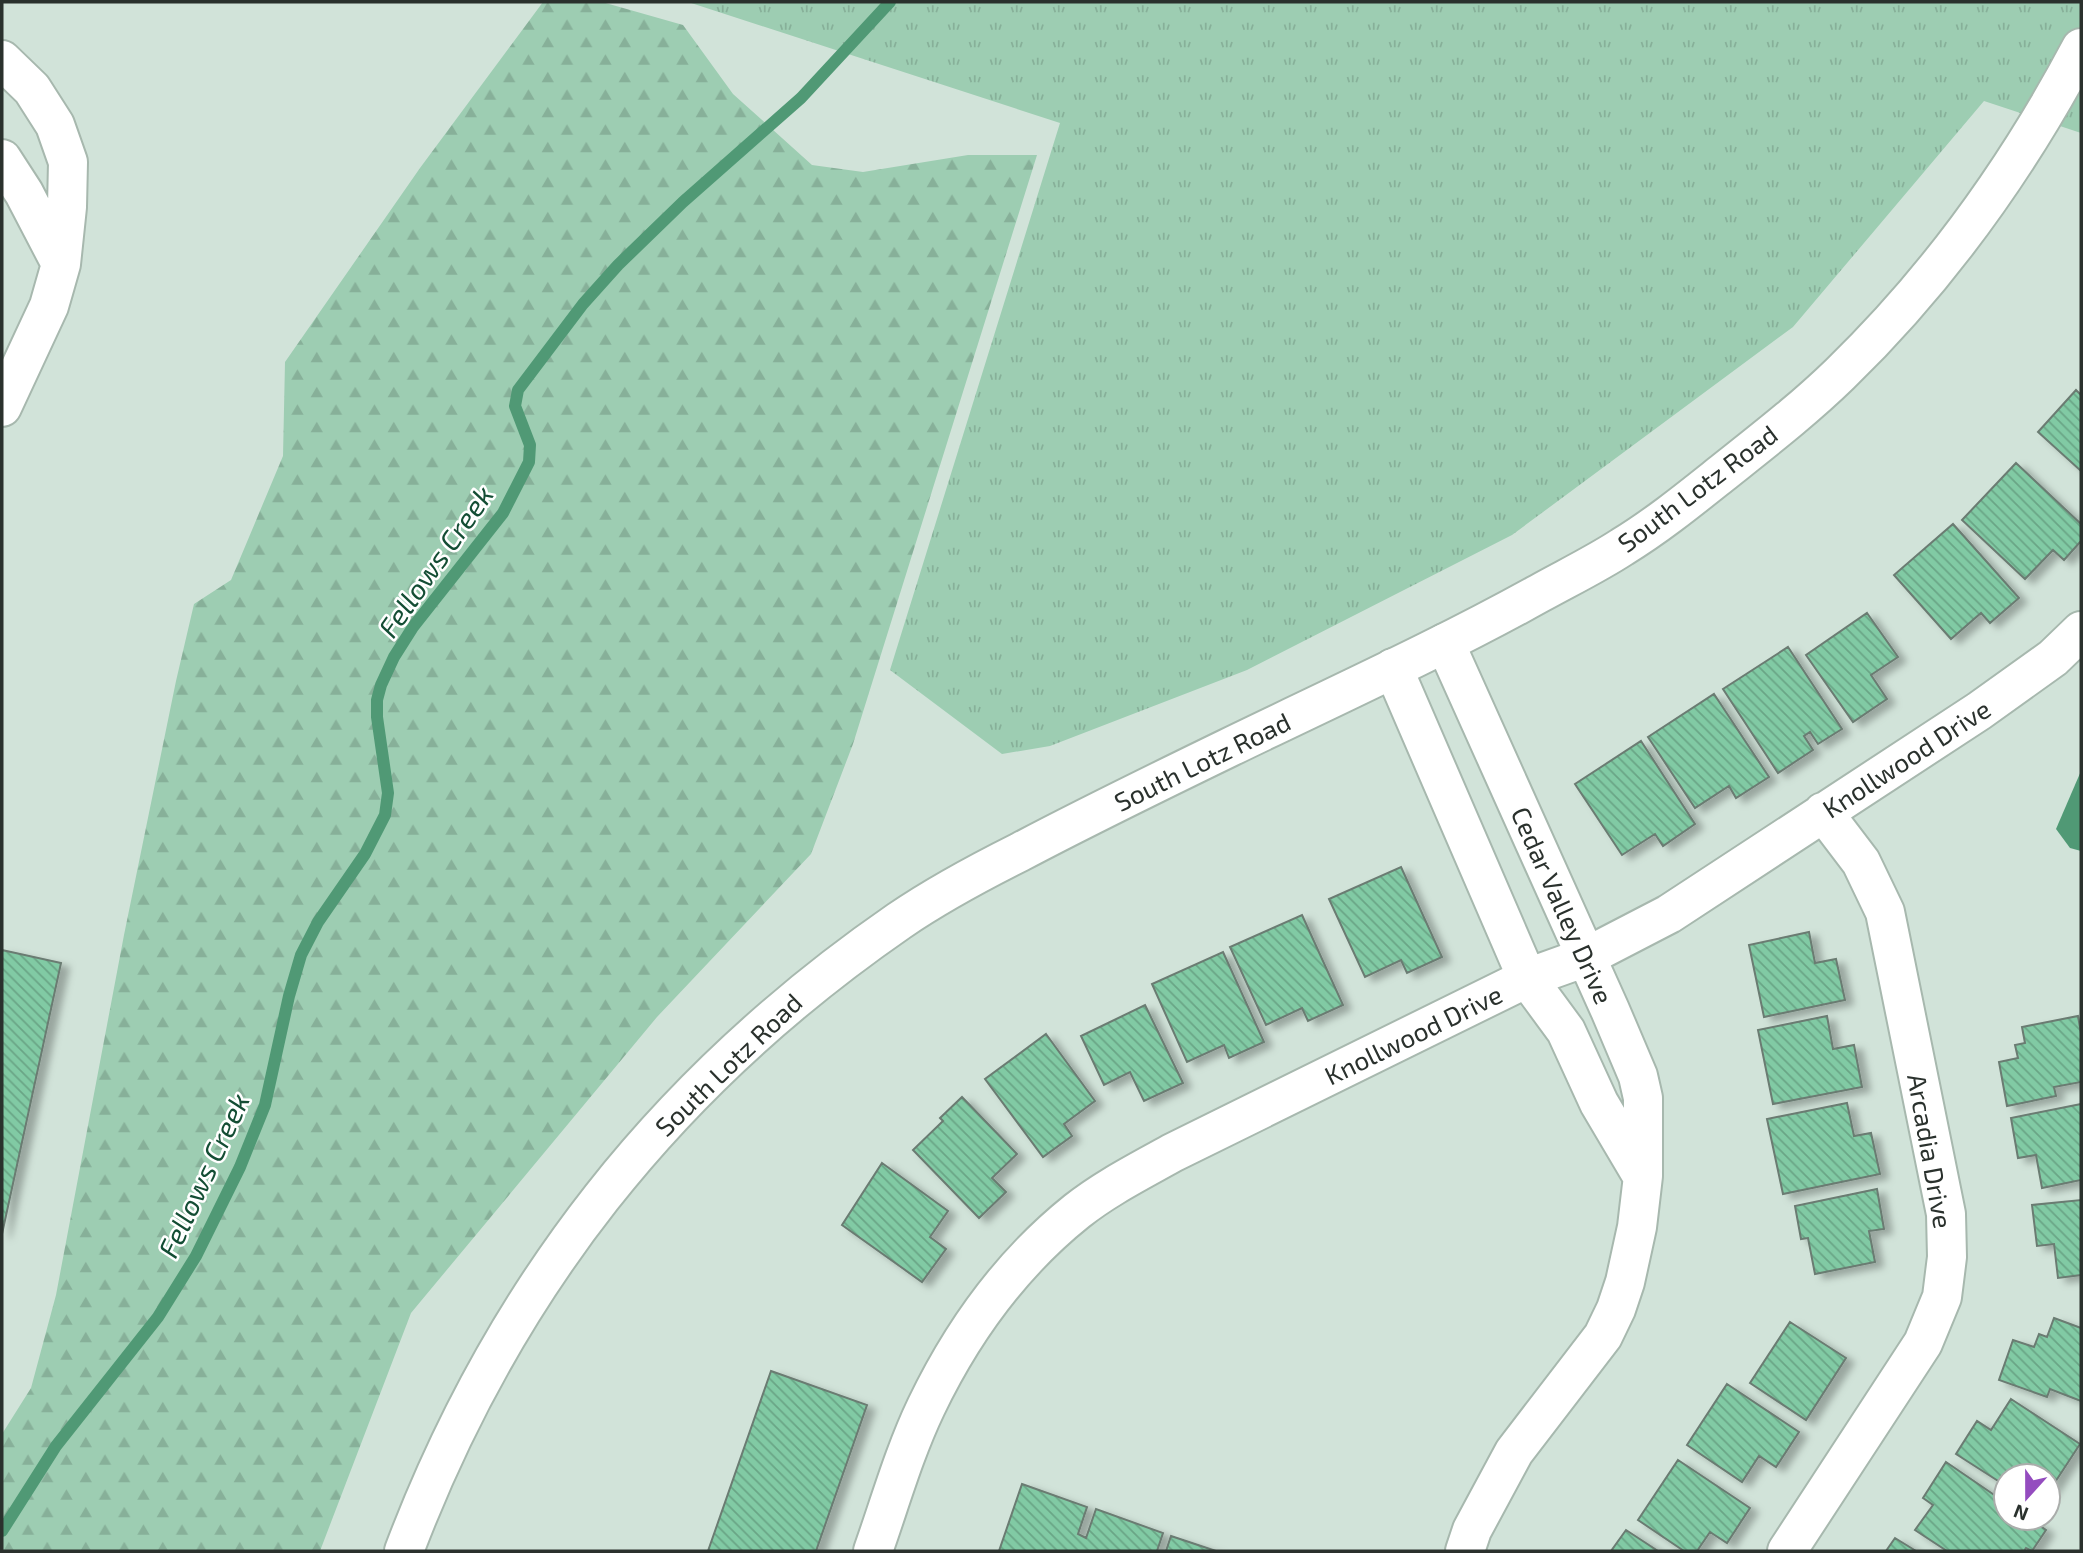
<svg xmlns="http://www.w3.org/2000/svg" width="2083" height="1553" viewBox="0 0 2083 1553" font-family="'Exo 2',sans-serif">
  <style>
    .grass { fill: url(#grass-tufts) }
    .forest { fill: url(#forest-firs) }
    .water { fill: #509975 }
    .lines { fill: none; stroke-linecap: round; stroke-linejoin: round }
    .stream { stroke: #509975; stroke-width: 12 }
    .building { fill: url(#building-back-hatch); stroke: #6b7b72; stroke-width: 2; filter: url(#shadow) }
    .minor-casing { stroke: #a7b8ae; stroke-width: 42 }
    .tertiary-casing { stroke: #a7b8ae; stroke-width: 42 }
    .minor { stroke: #fff; stroke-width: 38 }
    .tertiary { stroke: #fff; stroke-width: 38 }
    .labels { text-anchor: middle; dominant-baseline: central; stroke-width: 5; stroke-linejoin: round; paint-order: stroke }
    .street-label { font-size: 26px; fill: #2a312d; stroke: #fff }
    .water-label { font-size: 28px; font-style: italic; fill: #134d34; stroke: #fff }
  </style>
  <defs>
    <pattern id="grass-tufts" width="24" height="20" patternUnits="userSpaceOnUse" patternTransform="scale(1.75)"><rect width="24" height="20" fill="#9dcdb2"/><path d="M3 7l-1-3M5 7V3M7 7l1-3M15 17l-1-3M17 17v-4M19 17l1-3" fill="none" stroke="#87b099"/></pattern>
    <pattern id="forest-firs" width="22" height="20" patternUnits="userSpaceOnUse" patternTransform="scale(1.75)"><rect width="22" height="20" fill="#9dcdb2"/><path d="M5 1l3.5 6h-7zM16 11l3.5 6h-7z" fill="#87b099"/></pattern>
    <pattern id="building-back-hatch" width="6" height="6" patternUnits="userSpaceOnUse" patternTransform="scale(1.75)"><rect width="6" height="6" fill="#81caa4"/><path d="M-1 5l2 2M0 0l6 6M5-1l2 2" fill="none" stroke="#6aa586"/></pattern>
    <filter id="shadow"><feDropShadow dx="8" dy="4.5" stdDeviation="3.5" flood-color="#0004"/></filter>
  </defs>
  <rect width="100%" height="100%" fill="#d1e3d9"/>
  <!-- grass -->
  <path class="grass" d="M688 2H2081V133L1984 101 1793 327 1512 535 1247 670 1050 746 1002 754 890 670 1060 123Z"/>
  <!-- forest -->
  <path class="forest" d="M543 2H602L683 25 733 94 812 165 863 172 968 155H1037L853 744 811 854 657 1017 411 1313 320 1551H2V1434L31 1388 56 1295 124 935 176 681 194 604 231 580 283 456 285 362 420 168Z"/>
  <!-- water -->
  <path class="water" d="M2081 771V851L2070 848 2056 829Z"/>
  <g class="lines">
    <!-- stream -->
    <path class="stream" d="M2 1531 56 1446 158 1317 196 1256 240 1167 265 1105 289 996 301 955 318 922 365 854 385 815 388 793 377 717V700L381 685 394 657 413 627 503 513 529 462 530 445 515 406 518 390 583 304 618 265 683 202 801 98 890 2"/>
  </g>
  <!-- building -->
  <path class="building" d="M2076 390 2081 395V471L2038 432Z
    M2016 463 2081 524V541L2064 560 2053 550 2025 579 1962 520Z
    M1953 524 2019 598 1990 623 1981 613 1951 639 1894 575Z
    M1867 613 1898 657 1871 675 1887 699 1853 722 1806 655Z
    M1788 647 1842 729 1818 744 1810 732 1804 736 1813 750 1778 773 1723 689Z
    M1714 694 1769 777 1736 798 1729 786 1695 808 1648 737Z
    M1641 741 1695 824 1663 846 1655 834 1622 855 1575 784Z
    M1401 867 1442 957 1407 973 1401 960 1365 977 1329 899Z
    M1302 915 1343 1005 1308 1021 1302 1008 1266 1025 1230 947Z
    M1809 932 1815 963 1836 959 1845 1000 1764 1017 1749 945Z
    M2 950 61 963 2 1234Z
    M1223 952 1264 1042 1229 1058 1224 1045 1187 1062 1152 984Z
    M1145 1005 1183 1083 1144 1101 1130 1072 1104 1085 1081 1036Z
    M1827 1016 1833 1049 1854 1045 1862 1087 1773 1104 1758 1030Z
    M2078 1016 2081 1033V1082L2054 1087 2056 1096 2007 1106 1999 1062 2018 1058 2015 1045 2025 1043 2022 1027Z
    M1046 1034 1095 1101 1064 1124 1072 1136 1043 1157 985 1079Z
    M962 1097 1017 1154 992 1178 1006 1192 979 1218 913 1150 943 1121 940 1118Z
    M1847 1103 1854 1136 1871 1133 1880 1174 1783 1194 1767 1119Z
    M2081 1104V1180L2042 1188 2036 1155 2018 1158 2011 1118Z
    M882 1163 948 1211 930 1237 946 1249 922 1282 842 1225Z
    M1877 1189 1884 1229 1869 1231 1875 1262 1815 1274 1808 1238 1801 1239 1795 1206Z
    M2081 1200V1275L2058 1278 2054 1244 2037 1246 2032 1205Z
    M2054 1318 2081 1328V1401L2050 1389 2047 1397 1999 1380 2013 1340 2034 1347 2039 1334 2047 1337Z
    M1790 1322 1846 1358 1806 1420 1750 1383Z
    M771 1371 867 1405 816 1551H708Z
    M1727 1384 1799 1432 1776 1467 1759 1456 1742 1482 1687 1445Z
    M2011 1399 2080 1444 2048 1493V1476H2006V1486L1956 1454 1977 1421 1991 1430Z
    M1678 1460 1750 1508 1727 1543 1710 1532 1697 1551H1684L1638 1520Z
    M1946 1462 2006 1503V1518H2029L2046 1530 2032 1551 2026 1548 2024 1551H1947L1915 1530 1933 1505 1923 1498Z
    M1022 1484 1087 1507 1078 1534 1086 1538 1096 1509 1163 1533 1157 1551H999Z
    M1626 1530 1658 1551H1611Z
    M1171 1536 1216 1551H1166Z
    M1895 1538 1916 1551H1886Z"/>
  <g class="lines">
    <!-- minor casing -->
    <g class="minor-casing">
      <path id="minor" d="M2 60 32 89 55 125 68 162 67 207 61 264 49 306 2 407
        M2 159 24 193 61 264
        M1445 643 1610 1010 1638 1076 1643 1098V1176L1637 1227 1625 1282 1616 1309 1603 1336 1514 1452 1472 1530 1465 1551
        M1393 668 1527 978 1566 1031 1599 1103 1641 1174
        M873 1551C890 1503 904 1453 926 1407 962 1332 1012 1263 1077 1211 1106 1188 1140 1171 1172 1153L1527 978 1586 957 1669 914 1979 711 2053 658 2081 631
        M1787 1551 1923 1343 1942 1297 1947 1257 1946 1214 1885 912 1861 862 1823 812"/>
    </g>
    <!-- tertiary casing -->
    <g class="tertiary-casing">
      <path id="tertiary" d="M404 1551C504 1287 666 1082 899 921 937 895 978 873 1020 852 1088 816 1158 782 1228 748 1333 697 1439 649 1540 593 1567 578 1596 564 1622 547 1658 525 1691 498 1725 471 1764 440 1804 409 1840 374 1938 279 2018 167 2081 48"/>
    </g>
    <!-- minor -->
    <use href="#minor" class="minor"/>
    <!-- tertiary -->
    <use href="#tertiary" class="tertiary"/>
  </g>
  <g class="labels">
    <!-- street labels -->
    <g class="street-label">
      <text transform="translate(1697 488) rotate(-37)">South Lotz Road</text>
      <text transform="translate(1906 758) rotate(-33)">Knollwood Drive</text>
      <text transform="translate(1202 761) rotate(-26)">South Lotz Road</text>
      <text transform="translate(1563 905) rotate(66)">Cedar Valley Drive</text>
      <text transform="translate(1413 1034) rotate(-26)">Knollwood Drive</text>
      <text transform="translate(728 1064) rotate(-44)">South Lotz Road</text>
      <text transform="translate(1931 1151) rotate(80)">Arcadia Drive</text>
    </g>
    <!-- water labels -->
    <g class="water-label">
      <text transform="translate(435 561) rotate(-55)">Fellows Creek</text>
      <text transform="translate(203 1175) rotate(-65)">Fellows Creek</text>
    </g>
  </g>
  <!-- border -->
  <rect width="2083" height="1553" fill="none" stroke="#2a312d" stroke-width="7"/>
  <!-- north arrow -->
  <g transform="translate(2027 1497) rotate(201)"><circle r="33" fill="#ffffff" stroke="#aaadab" stroke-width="2"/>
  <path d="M0-5L12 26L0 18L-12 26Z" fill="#944cbf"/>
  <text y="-10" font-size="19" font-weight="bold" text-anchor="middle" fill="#2a312d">N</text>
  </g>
</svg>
